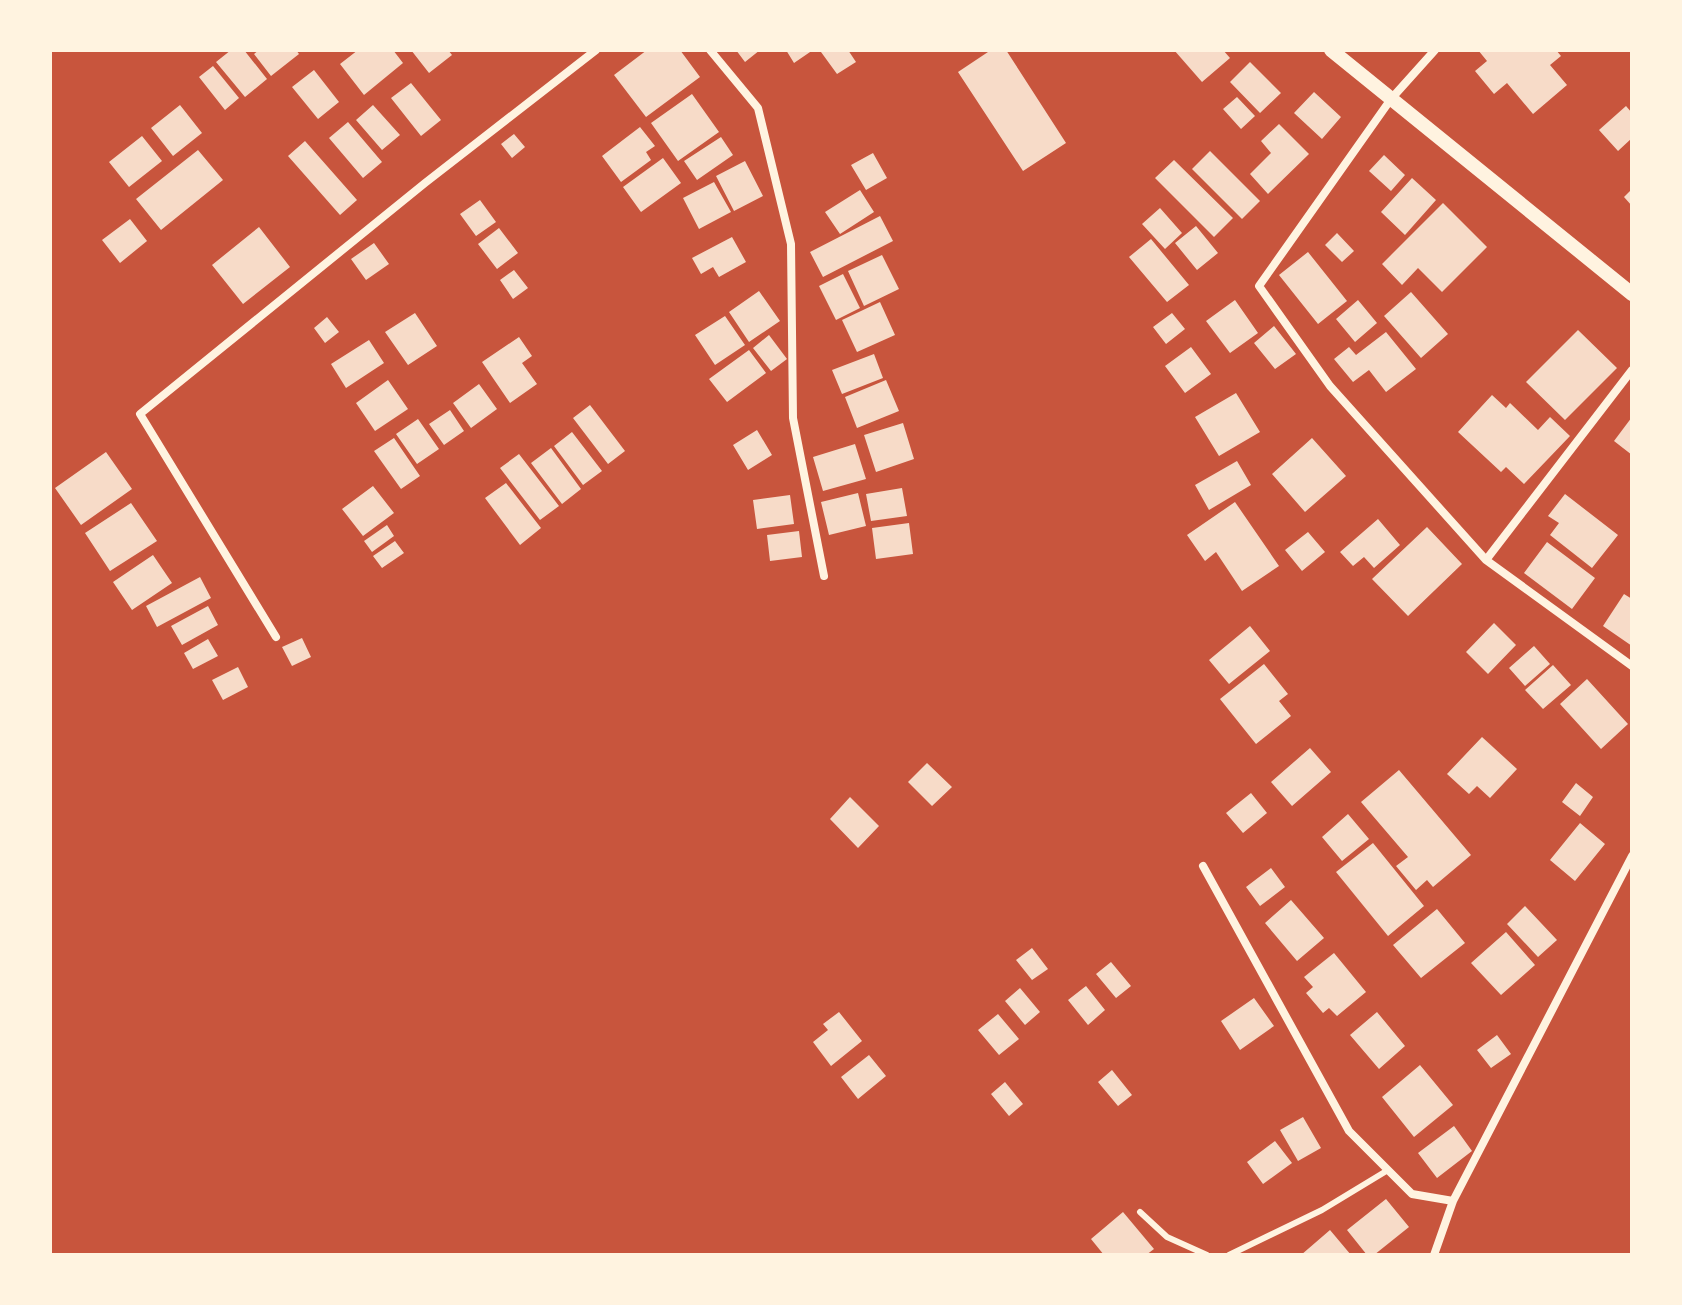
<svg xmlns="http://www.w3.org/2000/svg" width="1682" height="1305" viewBox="0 0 1682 1305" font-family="Roboto,sans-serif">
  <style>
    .building { fill: #f7dbc8 }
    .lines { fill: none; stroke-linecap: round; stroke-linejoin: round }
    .service { stroke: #fff3e0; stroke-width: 6 }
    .minor { stroke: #fff3e0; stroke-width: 8 }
    .tertiary { stroke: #fff3e0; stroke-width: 14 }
  </style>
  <rect width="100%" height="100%" fill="#c8553d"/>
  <!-- building -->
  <path class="building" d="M231 50H244L267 79 245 97 216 62Z
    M259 50H296L299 54 271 76 254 54Z
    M358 50H393L403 63 364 95 340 64Z
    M411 50H448L452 55 429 73Z
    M647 50H680L700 77 646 117 614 75Z
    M736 50H760L745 62Z
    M786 50H813L794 63Z
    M824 50H848L856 62 837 74 821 52Z
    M991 50H1006L1066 143 1023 171 958 72Z
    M1174 50H1223L1230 58 1202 82Z
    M1478 50H1556L1561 56 1550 65 1567 85 1533 114 1507 83 1494 94 1475 71 1487 61Z
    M1250 62 1281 93 1260 113 1230 82Z
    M213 66 239 98 225 110 199 77Z
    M314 70 339 102 318 119 292 87Z
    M411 83 441 120 421 136 391 98Z
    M1314 92 1341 117 1322 139 1294 113Z
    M692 94 719 132 678 161 651 123Z
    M1237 97 1255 116 1241 129 1223 109Z
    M180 105 202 133 173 156 151 128Z
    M373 105 400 135 382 150 356 120Z
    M1626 106 1632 113V138L1618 151 1599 130Z
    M348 122 382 162 363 178 329 138Z
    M1279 124 1309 154 1268 194 1250 174 1271 153 1261 141Z
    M640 127 655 146 646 152 651 160 621 182 602 156Z
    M514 134 525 147 512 158 501 144Z
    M142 136 162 161 129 187 109 162Z
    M721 137 733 155 697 180 684 161Z
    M305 141 357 200 340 215 288 156Z
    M198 150 223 180 161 230 136 199Z
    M1210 151 1260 201 1242 219 1192 169Z
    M873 153 887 178 866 190 851 165Z
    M1384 155 1405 175 1391 191 1369 171Z
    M663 158 681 183 641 212 623 187Z
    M1174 160 1233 218 1214 237 1155 178Z
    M745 161 763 196 734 211 716 176Z
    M1412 178 1436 200 1405 235 1381 212Z
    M714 182 731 212 699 229 683 198Z
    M1632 189V206L1624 197Z
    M860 190 874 212 840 234 825 212Z
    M480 200 496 222 476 236 460 214Z
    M1443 203 1487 247 1442 292 1418 268 1402 285 1382 264Z
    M1160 208 1182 233 1165 249 1142 224Z
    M880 216 893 241 823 277 810 252Z
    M130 219 147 241 120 263 102 240Z
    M1196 226 1218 253 1197 270 1175 243Z
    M259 227 290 267 243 304 212 265Z
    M499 228 518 253 497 269 478 244Z
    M1337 233 1354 251 1342 262 1325 245Z
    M732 237 746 262 719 277 713 267 701 274 692 258Z
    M1151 239 1189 285 1167 302 1129 257Z
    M374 243 389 264 366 280 351 259Z
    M1308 252 1347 301 1318 324 1279 275Z
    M882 255 899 289 864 306 848 271Z
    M514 270 528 288 513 299 500 280Z
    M843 274 860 308 836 320 819 286Z
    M759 291 780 321 749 342 729 312Z
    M1411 292 1448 334 1421 358 1384 316Z
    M1235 300 1258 333 1230 353 1206 321Z
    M1358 300 1377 323 1355 342 1336 319Z
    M880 302 895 335 857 352 842 320Z
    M415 313 437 346 408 365 385 332Z
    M1172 313 1185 329 1166 344 1153 327Z
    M725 316 745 345 715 365 695 335Z
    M327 317 339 332 325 343 314 328Z
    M1274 326 1296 354 1275 369 1254 343Z
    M1578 330 1617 368 1565 420 1526 382Z
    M1386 332 1416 369 1386 392 1369 370 1353 382 1334 359 1349 347 1356 355Z
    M769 335 787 359 771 371 753 348Z
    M519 337 532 356 522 363 537 384 510 403 482 362Z
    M369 340 384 363 346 388 331 364Z
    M1191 347 1211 374 1185 393 1165 366Z
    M749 350 766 373 727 402 709 379Z
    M874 354 883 378 842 394 832 370Z
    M388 380 408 409 375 431 356 403Z
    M886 380 899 411 857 428 845 397Z
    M479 384 497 409 471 428 453 403Z
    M1236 393 1260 432 1219 456 1195 417Z
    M1492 395 1506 408 1510 403 1538 430 1550 417 1570 436 1524 484 1506 467 1501 472 1458 432Z
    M590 405 625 451 608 464 573 418Z
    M450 410 464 431 444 445 429 424Z
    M1632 417V455L1614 441Z
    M418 419 439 449 417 464 396 434Z
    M903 423 914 459 876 472 864 435Z
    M757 430 772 455 748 470 733 445Z
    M572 432 602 471 583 485 554 446Z
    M394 438 420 476 401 489 374 451Z
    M1312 438 1346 476 1305 512 1272 474Z
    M855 444 866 479 823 491 813 457Z
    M551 448 581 489 562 504 531 463Z
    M106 452 132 489 81 525 55 488Z
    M519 454 559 506 540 520 500 468Z
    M1237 461 1251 485 1209 510 1195 485Z
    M506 483 541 528 520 545 485 498Z
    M373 486 394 513 363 536 342 509Z
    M902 488 907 516 871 521 866 494Z
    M858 493 866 526 829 535 821 502Z
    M1565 494 1618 535 1592 568 1550 535 1559 523 1548 516Z
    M790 495 794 524 757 529 753 500Z
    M1235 502 1279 566 1242 591 1216 552 1205 561 1187 535Z
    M131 503 157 541 110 571 85 533Z
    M1378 519 1400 545 1374 568 1364 557 1353 566 1340 552Z
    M909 523 913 554 876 559 872 528Z
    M387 525 394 536 372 552 364 541Z
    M1427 527 1462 564 1408 616 1372 579Z
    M799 531 802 557 770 561 767 535Z
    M1308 532 1325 552 1302 571 1285 550Z
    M395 541 404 553 382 568 373 556Z
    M1547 542 1595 578 1572 609 1524 573Z
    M153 555 172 583 132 610 113 582Z
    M200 577 211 598 157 627 146 606Z
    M1624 594 1632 599V646L1603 626Z
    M208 606 218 625 182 645 171 626Z
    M1494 623 1516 645 1488 674 1466 652Z
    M1250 626 1270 651 1229 684 1209 660Z
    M302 638 311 657 292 666 282 647Z
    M208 639 218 656 193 669 184 653Z
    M1534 646 1550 664 1525 686 1509 668Z
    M1264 664 1288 694 1279 701 1291 716 1256 744 1220 699Z
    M1553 665 1571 685 1543 709 1525 690Z
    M238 667 248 687 223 700 212 680Z
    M1587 679 1628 724 1601 749 1560 704Z
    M1482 737 1517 769 1490 798 1477 786 1469 794 1447 774Z
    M1310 748 1331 772 1292 806 1271 782Z
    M927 763 952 787 932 806 908 782Z
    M1399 770 1471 855 1433 887 1427 880 1416 890 1396 866 1408 857 1361 802Z
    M1576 783 1593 797 1580 816 1562 802Z
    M1251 793 1267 813 1243 833 1226 813Z
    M850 797 879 826 858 848 830 819Z
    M1348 814 1369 839 1342 861 1322 837Z
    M1580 823 1605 844 1575 881 1550 860Z
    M1373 843 1424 906 1388 936 1336 872Z
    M1271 868 1285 887 1260 906 1246 887Z
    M1291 900 1324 938 1297 961 1265 923Z
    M1525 906 1557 940 1538 957 1507 924Z
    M1437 909 1465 943 1421 978 1393 945Z
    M1506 932 1535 965 1501 995 1471 963Z
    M1032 948 1048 969 1032 980 1016 960Z
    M1334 953 1366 992 1337 1016 1329 1008 1323 1013 1306 993 1313 987 1304 977Z
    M1111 962 1131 986 1116 998 1096 974Z
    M1086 986 1105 1010 1088 1025 1068 1000Z
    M1020 988 1040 1012 1025 1025 1005 1001Z
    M1254 998 1274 1026 1240 1050 1221 1021Z
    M839 1012 862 1041 831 1066 813 1042 828 1030 823 1024Z
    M1377 1012 1405 1046 1379 1069 1350 1035Z
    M998 1014 1019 1039 999 1055 978 1030Z
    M1497 1035 1511 1054 1491 1068 1477 1050Z
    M869 1055 886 1076 858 1099 841 1077Z
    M1420 1065 1453 1105 1414 1137 1382 1097Z
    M1112 1070 1132 1095 1118 1106 1098 1082Z
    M1005 1082 1023 1104 1009 1116 991 1094Z
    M1303 1117 1321 1148 1298 1161 1280 1130Z
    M1454 1126 1472 1151 1437 1178 1418 1153Z
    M1275 1141 1292 1163 1263 1184 1247 1162Z
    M1386 1199 1409 1227 1374 1255H1367L1347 1230Z
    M1123 1212 1154 1249 1146 1255H1104L1091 1239Z
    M1330 1230 1351 1255H1301Z"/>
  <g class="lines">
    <!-- service -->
    <path class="service" d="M1140 1212 1167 1237 1207 1255
      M1229 1255 1322 1210 1388 1170"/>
    <!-- minor -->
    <path class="minor" d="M710 50 758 108 791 244 793 418 824 576
      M1435 50 1391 99 1259 286 1330 386 1486 560 1632 666
      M1486 560 1632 370
      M276 637 140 414 425 183 596 50
      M1203 866 1349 1131 1412 1194 1453 1201
      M1434 1255 1453 1201 1632 856"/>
    <!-- tertiary -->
    <path class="tertiary" d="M1331 50 1632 294"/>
  </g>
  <!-- border -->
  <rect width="1682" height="1305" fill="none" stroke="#fff3e0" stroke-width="104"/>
</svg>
